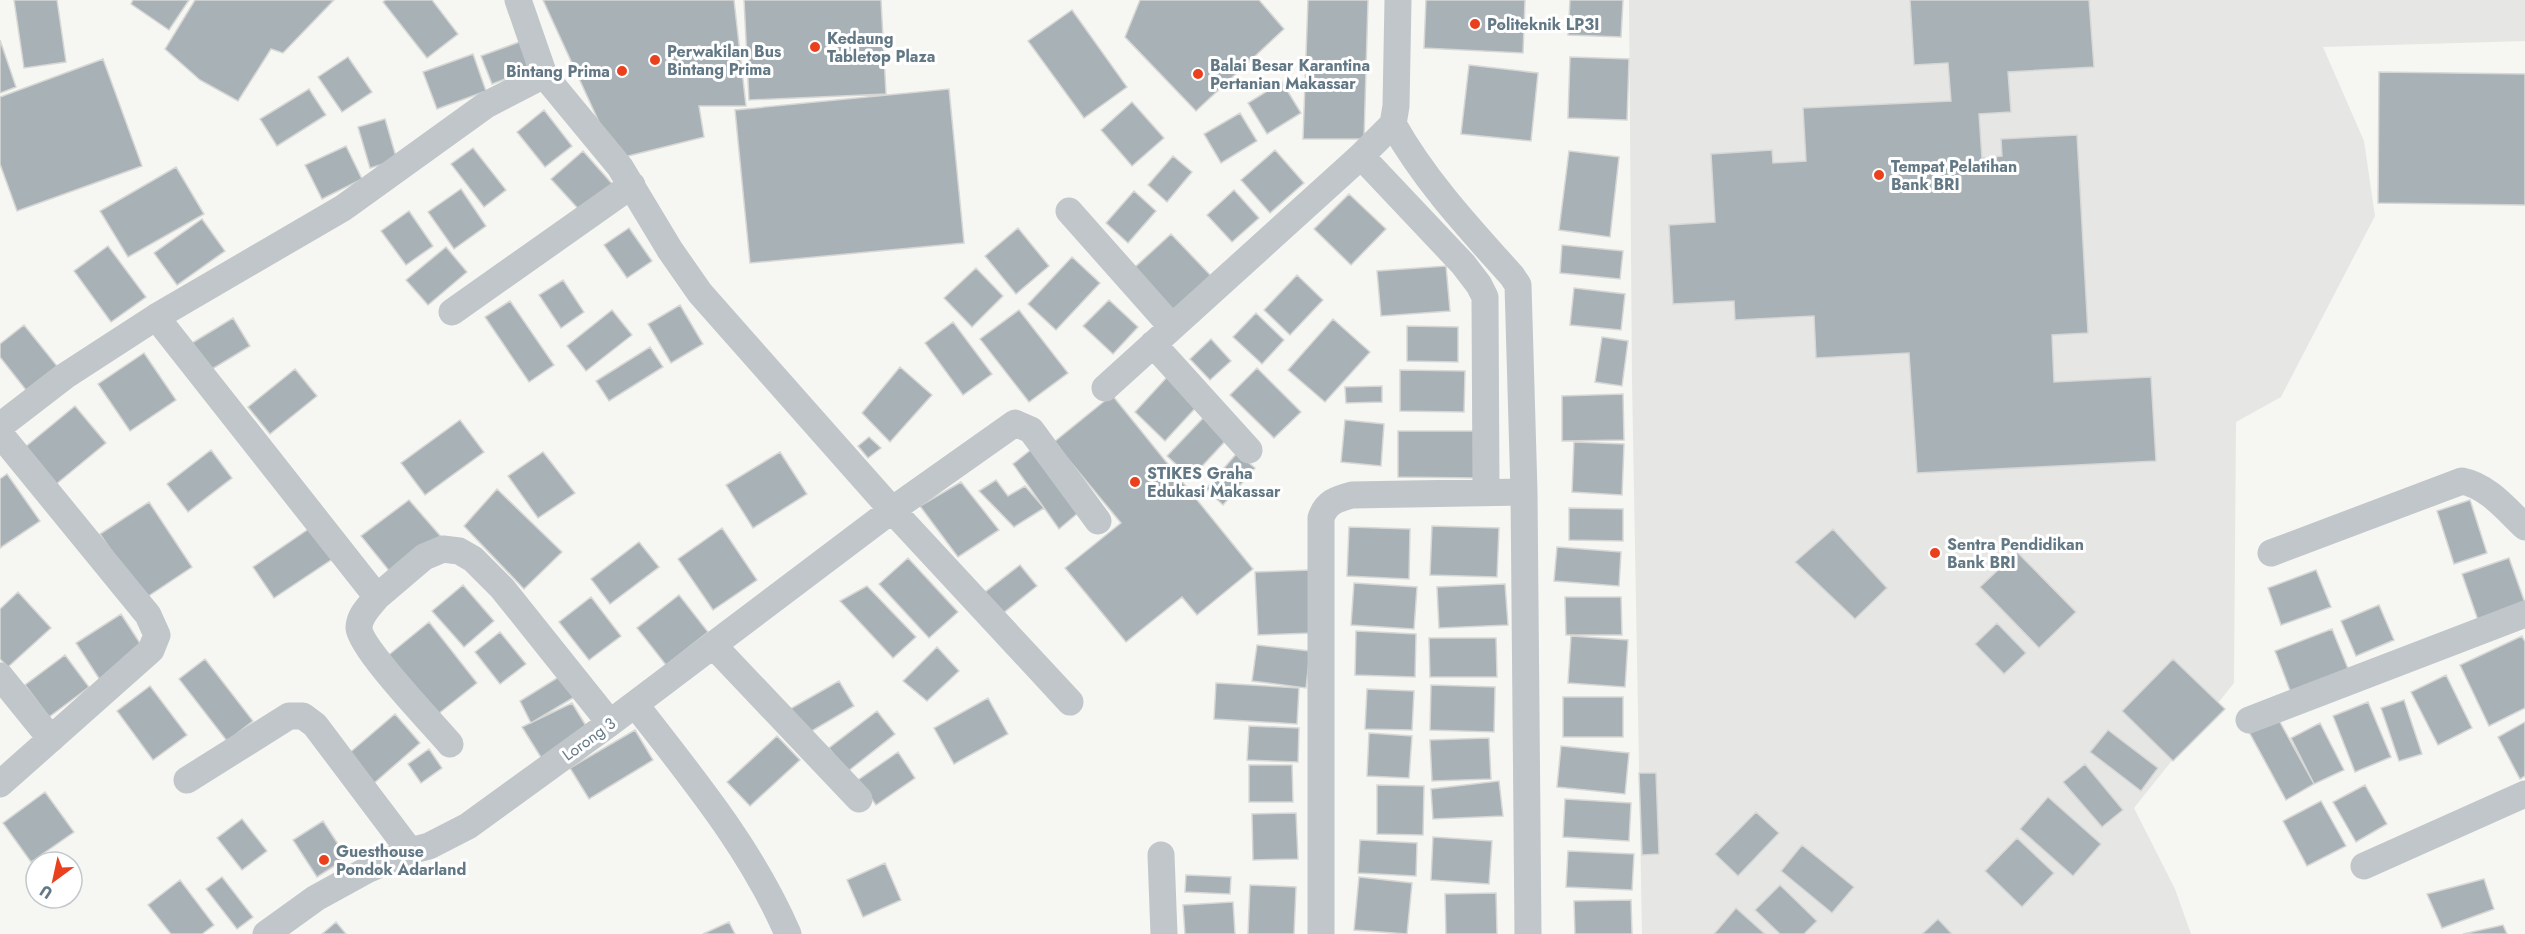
<svg xmlns="http://www.w3.org/2000/svg" width="2525" height="934" viewBox="0 0 2525 934" font-family="Jost,sans-serif">
  <style>
    .built { fill: #e6e7e5 }
    .building { fill: #a7b1b6; stroke: #d7d7d5; stroke-width: 1.5 }
    .lines { fill: none; stroke-linecap: round; stroke-linejoin: round }
    .street { stroke: #c0c6c9; stroke-width: 27 }
    .poi-dot { fill: #eb401d; stroke: #fff; stroke-width: 2 }
    .labels { text-anchor: middle; dominant-baseline: central; stroke-width: 6; stroke-linejoin: round; paint-order: stroke }
    .poi-label { font-size: 16px; font-weight: bold; fill: #637885; stroke: #fff; text-anchor: start }
    .street-label { font-size: 16px; fill: #637885; stroke: #fff }
  </style>
  <rect width="100%" height="100%" fill="#f6f6f2"/>
  <!-- built -->
  <path class="built" d="M1629 0H2525V41L2323 47 2364 141 2375 216 2281 397 2236 422 2234 683 2134 808 2175 889 2191 934H1642L1632 380Z"/>
  <!-- building -->
  <path class="building" d="M14 0H57L66 62 24 68Z
    M133 0H189L169 30 131 4Z
    M195 0H334L283 53 271 49 238 101 200 80 165 49Z
    M386 0H432L458 34 427 58 383 2Z
    M543 0H734L746 106H699L704 137 616 159Z
    M744 0H881L886 94 749 100Z
    M1140 0H1259L1284 29 1196 111 1125 37Z
    M1308 0H1368L1364 139H1303Z
    M1426 0H1525L1523 53 1424 48Z
    M1570 0H1623L1621 37 1568 35Z
    M1910 0H2089L2094 67 2008 72 2011 112 1979 114 1982 158 2002 156 2001 139 2077 135 2088 333 2052 335 2054 382 2151 377 2156 461 1917 473 1909 353 1816 358 1814 316 1735 320 1734 301 1673 304 1669 225 1715 222 1711 154 1772 150 1773 163 1806 161 1803 108 1951 101 1948 63 1914 65Z
    M1072 10 1127 87 1084 118 1028 41Z
    M0 40 16 87 0 93Z
    M522 41 533 69 492 84 481 56Z
    M473 54 486 91 437 109 423 72Z
    M348 57 372 92 342 112 318 77Z
    M1570 57 1629 59 1627 120 1568 118Z
    M103 59 142 166 17 211 0 164V97Z
    M1469 65 1538 73 1531 141 1461 134Z
    M2379 72 2525 74V205L2378 203Z
    M1282 82 1301 113 1267 134 1248 103Z
    M309 89 326 115 277 146 260 119Z
    M949 89 964 243 750 263 735 110Z
    M1132 102 1164 138 1132 166 1101 130Z
    M544 110 572 146 545 167 517 132Z
    M1240 113 1257 141 1221 163 1204 134Z
    M385 119 397 160 370 168 358 127Z
    M346 146 362 179 322 199 305 165Z
    M473 148 506 190 484 207 451 164Z
    M1275 150 1304 183 1270 213 1241 180Z
    M583 151 614 186 583 214 551 179Z
    M1569 151 1619 157 1610 237 1559 230Z
    M1173 156 1192 172 1167 202 1148 185Z
    M176 167 204 214 128 257 100 211Z
    M461 189 486 226 454 249 428 212Z
    M1234 190 1259 218 1232 242 1207 215Z
    M1134 191 1156 211 1128 243 1106 223Z
    M1349 194 1386 229 1351 265 1314 229Z
    M409 211 433 246 406 265 381 231Z
    M202 219 225 251 177 285 154 253Z
    M629 228 652 261 627 278 604 245Z
    M1018 228 1049 266 1016 294 985 256Z
    M1171 234 1213 278 1176 313 1134 268Z
    M1562 245 1623 251 1620 279 1560 273Z
    M108 246 146 297 111 322 74 271Z
    M446 247 467 272 428 305 406 280Z
    M1072 257 1100 283 1056 330 1028 304Z
    M1446 266 1450 311 1381 316 1377 271Z
    M976 268 1003 296 972 327 944 298Z
    M1297 275 1323 300 1290 335 1264 310Z
    M563 280 584 312 561 328 539 295Z
    M1574 288 1625 294 1621 330 1570 325Z
    M1109 300 1138 327 1113 354 1083 326Z
    M510 301 554 365 529 382 485 317Z
    M680 305 703 344 671 363 648 324Z
    M612 310 632 335 586 371 567 346Z
    M1019 310 1068 373 1029 402 980 339Z
    M1256 313 1284 340 1262 364 1233 337Z
    M233 318 250 346 204 374 187 346Z
    M1333 319 1370 352 1325 402 1288 370Z
    M953 322 992 374 963 395 925 343Z
    M24 325 57 366 26 390 0 357V344Z
    M1407 326 1458 327V362L1407 361Z
    M1602 337 1628 341 1622 386 1595 382Z
    M1211 339 1231 361 1210 380 1190 359Z
    M650 347 663 367 609 401 596 381Z
    M144 353 176 400 130 431 98 384Z
    M900 367 932 395 890 442 862 413Z
    M1257 368 1301 412 1274 438 1230 395Z
    M295 369 317 396 270 434 248 407Z
    M1400 370 1465 371 1464 412 1400 411Z
    M1169 375 1200 403 1165 441 1135 412Z
    M1382 386V402L1346 403 1345 387Z
    M1623 394 1624 440 1562 441V396Z
    M1112 395 1253 569 1197 615 1182 597 1126 642 1065 568 1121 523 1054 442Z
    M75 406 106 443 55 485 24 448Z
    M1206 415 1230 436 1191 478 1167 456Z
    M460 420 484 452 425 495 401 463Z
    M1345 420 1384 424 1381 466 1341 462Z
    M1398 431H1478L1477 478 1398 477Z
    M869 437 881 448 868 458 858 446Z
    M1574 442 1624 444 1622 495 1572 492Z
    M1037 445 1084 508 1059 529 1013 464Z
    M211 450 232 478 188 512 167 484Z
    M543 452 575 493 538 518 508 476Z
    M780 452 807 494 753 528 726 485Z
    M1237 453 1255 468 1223 505 1206 489Z
    M7 474 40 521 0 548V479Z
    M996 480 1008 496 1025 486 1044 508 1014 527 979 491Z
    M961 482 999 530 958 557 920 506Z
    M497 489 562 552 524 589 464 526Z
    M409 500 443 539 395 578 361 536Z
    M2470 500 2487 553 2454 564 2437 511Z
    M149 502 192 567 144 599 100 534Z
    M1569 508 1623 509V541L1569 540Z
    M313 526 334 558 274 598 253 567Z
    M1432 526 1499 528 1497 577 1430 575Z
    M1349 527 1410 529 1409 579 1347 576Z
    M722 528 757 580 713 610 678 559Z
    M1833 529 1887 588 1855 619 1795 562Z
    M639 542 659 567 610 604 591 579Z
    M1557 547 1621 552 1619 586 1554 581Z
    M2017 552 2076 612 2039 648 1980 587Z
    M908 558 958 612 929 638 879 584Z
    M2509 558 2525 603 2479 623 2462 574Z
    M1020 565 1037 586 997 618 980 596Z
    M1310 570 1313 633 1258 635 1255 572Z
    M2316 570 2331 607 2281 625 2268 588Z
    M1354 583 1417 587 1414 629 1351 625Z
    M1505 584 1508 625 1439 628 1437 587Z
    M463 585 494 621 464 647 432 611Z
    M867 586 916 637 893 658 840 601Z
    M18 592 51 628 8 667 0 659V609Z
    M679 595 708 632 666 665 637 628Z
    M591 597 621 636 589 660 559 622Z
    M1565 597H1621L1622 635H1566Z
    M2379 605 2394 640 2356 656 2341 621Z
    M121 614 145 651 100 680 76 643Z
    M429 622 477 683 433 718 385 658Z
    M1997 623 2026 653 2004 674 1975 644Z
    M2332 629 2349 671 2291 693 2275 651Z
    M1356 631 1416 634 1415 677 1355 675Z
    M500 632 526 664 500 684 475 652Z
    M1571 636 1628 640 1625 687 1568 683Z
    M2522 636 2525 642V708L2489 726 2460 665Z
    M1429 638H1496L1497 677H1430Z
    M1257 645 1310 651 1306 688 1252 681Z
    M937 647 959 671 927 701 903 681Z
    M65 655 89 687 49 717 25 685Z
    M205 659 253 721 227 741 179 679Z
    M2173 659 2225 709 2173 761 2122 711Z
    M562 675 576 696 531 723 520 701Z
    M2446 675 2472 728 2438 745 2411 692Z
    M839 681 854 706 805 735 790 709Z
    M1216 683 1299 688 1297 724 1214 719Z
    M1431 685 1495 687 1494 732 1430 730Z
    M150 686 187 735 153 760 117 711Z
    M1367 689 1414 691 1412 730 1365 729Z
    M1563 697H1623V737H1563Z
    M988 698 1008 734 954 764 934 728Z
    M2404 700 2422 754 2399 761 2381 708Z
    M2368 702 2391 757 2355 772 2333 716Z
    M572 703 588 729 542 759 522 727Z
    M877 711 895 734 847 772 829 748Z
    M395 714 420 743 373 784 347 755Z
    M2276 715 2314 784 2286 800 2248 730Z
    M2525 722V776L2520 779 2498 737Z
    M2320 723 2344 770 2314 784 2291 738Z
    M1249 726 1299 728 1298 762 1247 760Z
    M635 730 653 760 589 799 570 768Z
    M2108 730 2158 768 2141 791 2090 752Z
    M1369 733 1412 736 1409 778 1367 776Z
    M777 736 800 760 750 806 727 782Z
    M1489 738 1491 779 1432 781 1430 740Z
    M1561 746 1629 753 1625 794 1557 787Z
    M429 749 442 768 421 783 408 764Z
    M898 752 915 778 876 805 858 780Z
    M2085 764 2123 810 2102 827 2063 782Z
    M1249 765H1292L1293 802H1249Z
    M1639 773H1656L1659 854 1642 855Z
    M1499 781 1503 816 1433 819 1431 789Z
    M1377 785 1424 786 1423 835 1377 834Z
    M2365 785 2387 824 2356 842 2333 802Z
    M45 792 74 832 31 862 3 823Z
    M2048 797 2101 844 2073 876 2020 829Z
    M1565 799 1631 803 1629 841 1563 837Z
    M2321 801 2346 846 2307 866 2283 821Z
    M1756 812 1779 833 1738 876 1715 854Z
    M1296 813 1298 859 1253 860 1252 814Z
    M242 819 267 851 242 870 217 838Z
    M323 821 347 858 317 877 293 840Z
    M1433 837 1492 841 1489 884 1431 880Z
    M2017 838 2054 873 2022 907 1985 871Z
    M1360 840 1417 843 1416 876 1358 873Z
    M1802 845 1854 887 1832 913 1781 871Z
    M1568 851 1634 854 1632 890 1566 887Z
    M885 863 901 900 863 917 847 880Z
    M1186 875 1231 877 1230 894 1185 892Z
    M222 877 253 917 237 929 206 889Z
    M1359 877 1412 883 1407 934 1354 930Z
    M2484 879 2494 909 2442 928 2427 894Z
    M180 880 214 925 202 934H171L148 905Z
    M1250 885 1296 887 1294 934H1248Z
    M1780 885 1817 921 1804 934H1780L1755 910Z
    M1496 893 1497 934H1446L1445 894Z
    M1631 900 1632 934H1575L1574 901Z
    M1233 902 1235 934H1185L1183 905Z
    M1736 908 1765 934H1714Z
    M1938 919 1952 934H1922Z
    M336 922 346 934H322Z
    M729 922 735 934H703Z
    M2503 925 2507 934H2463Z"/>
  <g class="lines">
    <!-- street -->
    <path class="street" d="M518 0 544 75 620 167 670 250 700 293 892 510 1070 702
      M1393 124C1425 181 1469 228 1512 276L1518 285 1524 492 1528 934
      M1361 156 1463 264 1479 285 1485 297 1486 492
      M1069 211 1172 327
      M452 312 632 185
      M156 317 377 597 424 557 443 549 459 551 473 559 502 588 610 723
      M1153 344 1249 450
      M1105 388 1361 156 1393 124 1396 106 1398 0
      M0 426 65 376 156 317 343 208 486 105 544 75
      M0 434 148 615 157 635 151 650 0 784
      M2271 553 2462 481C2488 486 2507 510 2525 527
      M377 597C370 606 359 615 359 628 360 648 434 725 450 744
      M713 645 859 799
      M0 676 51 739
      M635 704C692 778 751 848 788 934
      M2249 720 2525 614
      M187 780 289 716H303L315 725 410 851
      M1161 855 1164 934
      M2364 866 2525 794
      M266 934 316 898 367 870 410 851 429 846 468 826 610 723 892 510 1015 423 1031 430 1098 521
      M1321 934V518C1326 502 1337 499 1352 495L1524 492"/>
  </g>
  <!-- markers -->
  <g class="poi-dot">
    <circle cx="1475" cy="24" r="6"/>
    <circle cx="815" cy="47" r="6"/>
    <circle cx="655" cy="60" r="6"/>
    <circle cx="622" cy="71" r="6"/>
    <circle cx="1198" cy="74" r="6"/>
    <circle cx="1879" cy="175" r="6"/>
    <circle cx="1135" cy="482" r="6"/>
    <circle cx="1935" cy="553" r="6"/>
    <circle cx="324" cy="860" r="6"/>
  </g>
  <g class="labels">
    <!-- poi labels -->
    <g class="poi-label">
      <text x="1487" y="24">Politeknik LP3I</text>
      <text x="827" y="38">Kedaung<tspan x="827" dy="18">Tabletop Plaza</tspan></text>
      <text x="667" y="51">Perwakilan Bus<tspan x="667" dy="18">Bintang Prima</tspan></text>
      <text x="1210" y="65">Balai Besar Karantina<tspan x="1210" dy="18">Pertanian Makassar</tspan></text>
      <text x="610" y="71" text-anchor="end">Bintang Prima</text>
      <text x="1891" y="166">Tempat Pelatihan<tspan x="1891" dy="18">Bank BRI</tspan></text>
      <text x="1147" y="473">STIKES Graha<tspan x="1147" dy="18">Edukasi Makassar</tspan></text>
      <text x="1947" y="544">Sentra Pendidikan<tspan x="1947" dy="18">Bank BRI</tspan></text>
      <text x="336" y="851">Guesthouse<tspan x="336" dy="18">Pondok Adarland</tspan></text>
    </g>
    <!-- street labels -->
    <g class="street-label">
      <text transform="translate(589 739) rotate(-36)">Lorong 3</text>
    </g>
  </g>
  <!-- north arrow -->
  <g transform="translate(54 880) rotate(213)"><circle r="28" fill="#ffffff" stroke="#c1c9ce" stroke-width="1.5"/>
  <path d="M0-4.5L10 22L0 15L-10 22Z" fill="#eb401d"/>
  <text y="-9" font-size="16" font-weight="bold" text-anchor="middle" fill="#637885">U</text>
  </g>
</svg>
